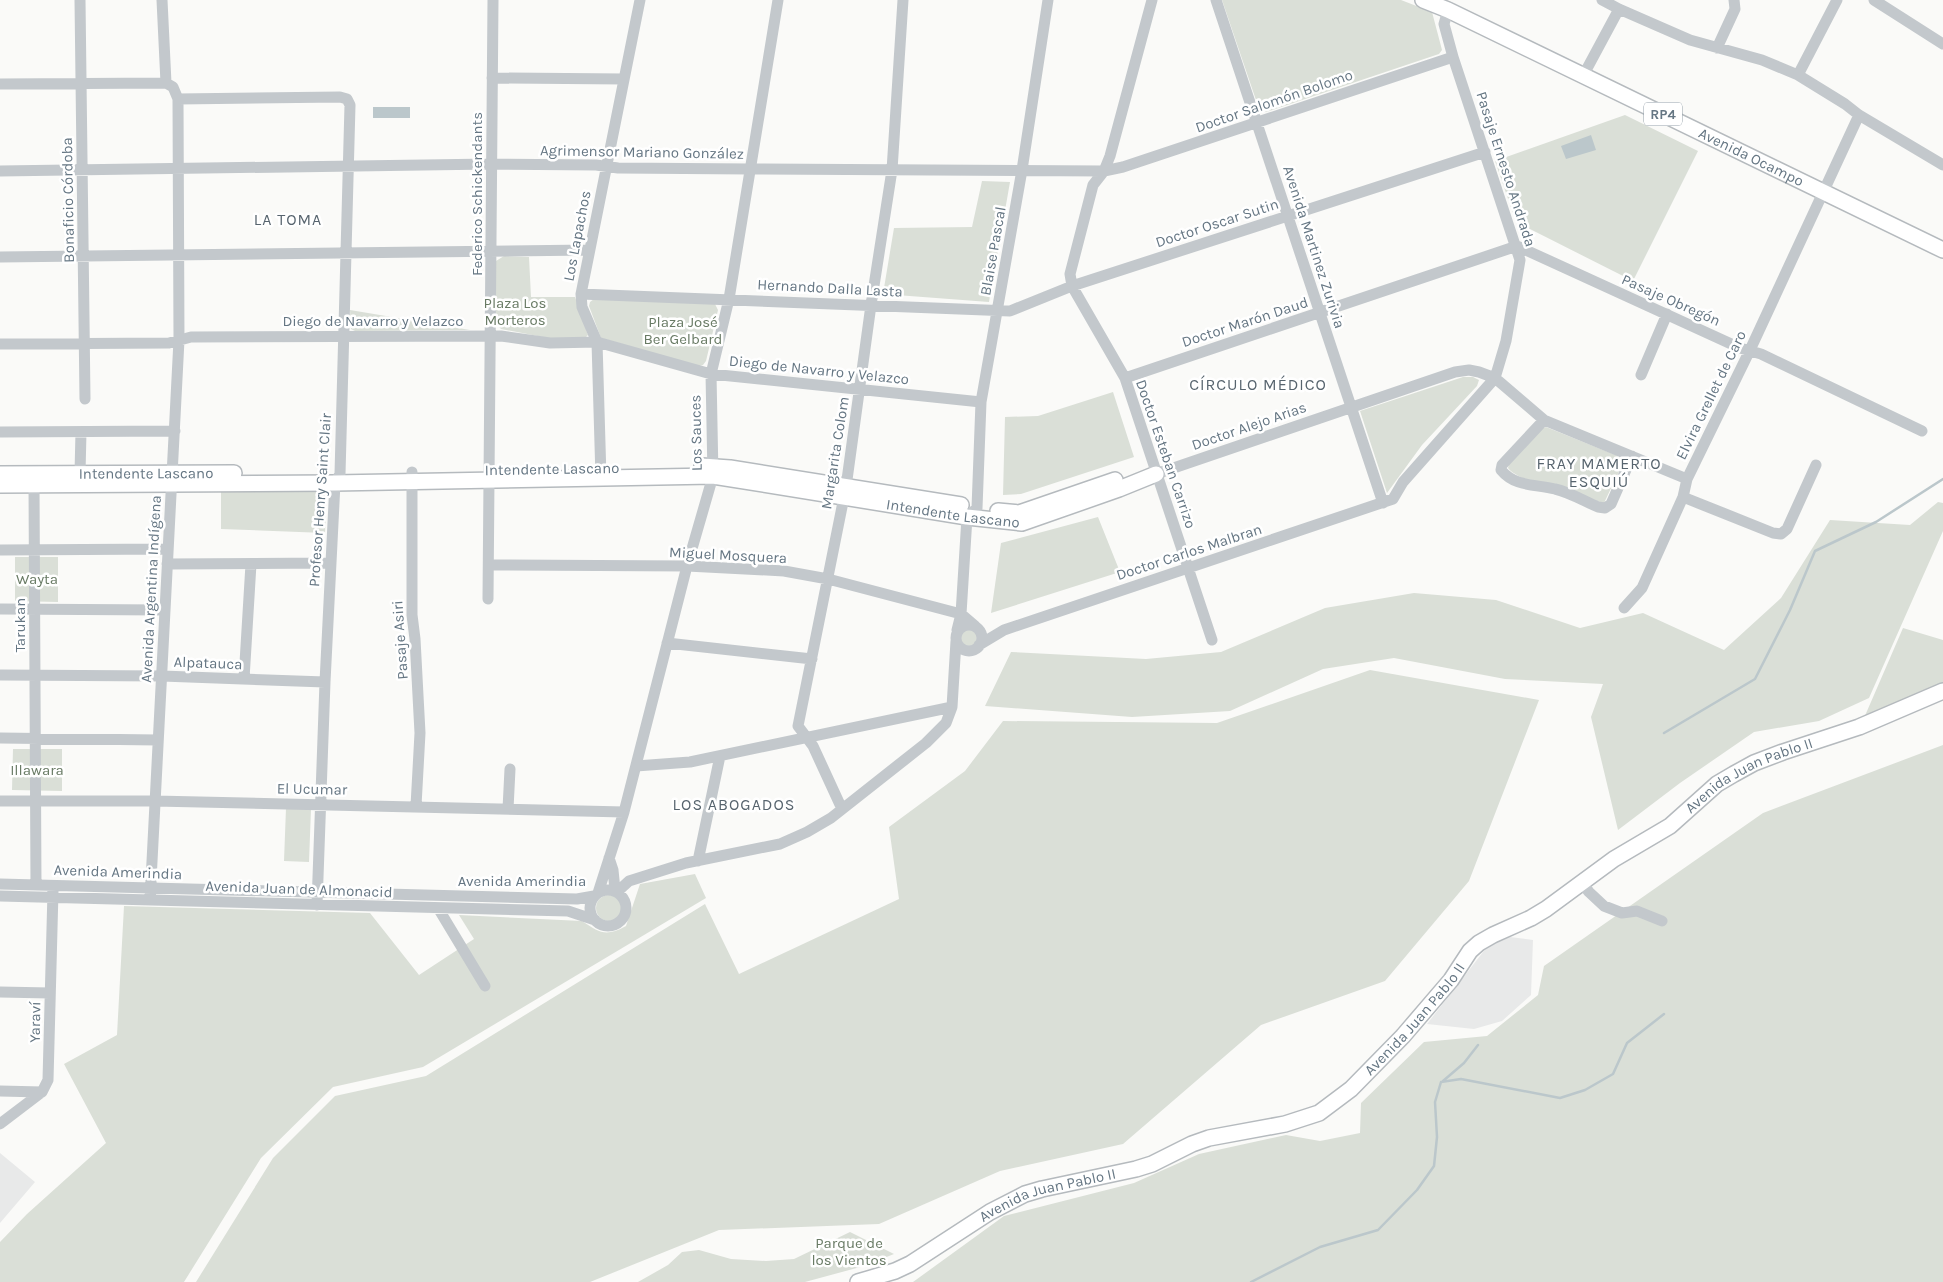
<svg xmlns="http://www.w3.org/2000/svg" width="1943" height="1282" viewBox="0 0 1943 1282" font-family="Karla,sans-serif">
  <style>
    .built { fill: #e8e9e9 }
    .green { fill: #dadfd7 }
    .water { fill: #bbc7cb }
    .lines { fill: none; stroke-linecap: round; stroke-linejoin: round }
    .stream { stroke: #bbc7cb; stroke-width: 2.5 }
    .major-casing { stroke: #b5babe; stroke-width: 18 }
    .minor { stroke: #c3c8cc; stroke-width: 11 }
    .major { stroke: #fff; stroke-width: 15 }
    .labels { text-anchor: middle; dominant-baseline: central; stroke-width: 5; stroke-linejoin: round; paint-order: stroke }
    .shield { fill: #fff; stroke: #939fa8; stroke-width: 1 }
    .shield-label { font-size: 14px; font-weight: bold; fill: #657683 }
    .street-label { font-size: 15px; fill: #657683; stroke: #fff }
    .park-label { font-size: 15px; fill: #687a64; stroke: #fff }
    .neighbourhood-label { font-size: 16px; letter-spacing: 1px; fill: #57646e; stroke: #fff }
  </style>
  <rect width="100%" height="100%" fill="#fafaf8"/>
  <!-- built -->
  <path class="built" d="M1510 937 1533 940 1531 995 1502 1021 1474 1029 1427 1024 1487 947Z
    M0 1153 35 1182 0 1223Z"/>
  <!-- green -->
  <path class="green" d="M1222 0H1401L1432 12 1442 50 1439 54 1266 112 1257 103Z
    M1625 115 1698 151 1633 281 1516 222 1495 161Z
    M982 181 1010 182 989 302 883 294 894 228 972 227Z
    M504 256 529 257 531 297H575L588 335 585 338H548L501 329 495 322 496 261Z
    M594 299 715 304 718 310 706 361 703 365 699 366 601 338 589 306 590 302Z
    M350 310 470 330 355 331 351 329Z
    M1463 377H1473L1479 380 1477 386 1422 445 1387 493 1360 411Z
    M1113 392 1134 457 1021 494 1003 495 1005 417 1038 416Z
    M1546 427 1623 458 1624 461 1604 503C1583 497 1519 483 1508 468L1509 464 1541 429Z
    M327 488 325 533 221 529V489Z
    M1938 502 1943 503V531L1869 698 1819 721 1754 732 1680 783 1618 830 1591 717 1603 684 1505 679 1394 658 1323 669 1230 711 1132 717 985 706 1011 652 1146 659 1221 652 1325 608 1414 593 1496 600 1580 628 1643 613 1724 650 1781 598 1830 520 1910 525Z
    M1098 517 1120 572 991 613 1001 543Z
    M15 557H58V602L15 601Z
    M1903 628 1943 640V684L1864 718Z
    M961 638a8 8 0 1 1 16 0a8 8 0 1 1-16 0Z
    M1370 670 1539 700 1469 881 1385 981 1261 1025 1123 1144 1000 1171 879 1224 719 1230 590 1282H196L273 1158 335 1096 426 1076 705 904 739 974 899 899 889 827 965 771 1003 721 1217 723Z
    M1943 745V1282H913L1004 1216 1134 1183 1199 1154 1286 1135 1320 1141 1360 1133 1361 1103 1424 1042 1487 1036 1538 995 1544 966 1763 813Z
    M13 749H62V791L12 790Z
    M286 808 311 809 309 862 284 861Z
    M695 874 706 898 423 1067 333 1087 261 1158 184 1282H0V1242L27 1214 106 1143 64 1064 117 1035 124 906 370 913 419 975 474 939 459 915 582 921C600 933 606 937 626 926L640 884Z
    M596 908a13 13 0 1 1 26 0a13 13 0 1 1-26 0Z
    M850 1232 894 1254 864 1266 805 1282H638L668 1265 682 1252 699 1250 731 1259 766 1261 794 1259Z"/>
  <!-- water -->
  <path class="water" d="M373 107H410V118H373Z
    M1591 135 1596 150 1566 159 1561 146Z"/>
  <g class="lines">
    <!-- stream -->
    <path class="stream" d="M1664 733 1755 679 1790 610 1815 551 1876 522 1943 479
      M1443 1081 1464 1063 1478 1045
      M1251 1282 1320 1247 1378 1230 1417 1190 1434 1166 1437 1137 1435 1102 1441 1082 1461 1079 1560 1098 1585 1090 1613 1074 1627 1043 1664 1014"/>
    <!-- major casing -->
    <g class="major-casing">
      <g id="major">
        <path id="s1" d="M1423 0 1448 10 1943 250"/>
        <path d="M702 466 730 468 961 505"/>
        <path id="s2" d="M0 474 234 473"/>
        <path id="s3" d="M0 485 335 483 713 476 967 517 1022 523 1119 489 1156 474"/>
        <path d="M998 511 1019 513 1115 480"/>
        <path id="s4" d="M858 1282 895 1271 910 1264 990 1212 1025 1194 1042 1189 1136 1169 1152 1164 1192 1144 1209 1138 1285 1124 1319 1113 1351 1089 1403 1036 1451 980 1470 951 1479 943 1493 935 1531 918 1546 909 1614 859 1670 826 1717 784 1734 774 1754 763 1783 752 1859 727 1943 691"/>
      </g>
    </g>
    <!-- minor -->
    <path class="minor" d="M80 0 85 399
      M162 0 166 83
      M1152 0 1110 156 1104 171 1093 185 1070 274 1072 286 1125 378 1212 640
      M1216 0 1383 503
      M1602 0 1619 9 1690 40 1762 60 1798 75 1845 104 1859 115 1943 165
      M1874 0 1943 44
      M1717 48 1735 9 1734 0
      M1798 75 1837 0
      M1583 76 1619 9
      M492 78 624 79
      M0 84 166 83 173 87 178 99 179 340 150 900
      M178 99 340 97 347 99 350 105 340 474 335 483 325 682 317 905
      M0 171 491 164 596 165 618 168 750 169 1104 171 1123 167 1453 57
      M1517 246 1740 348 1761 354 1922 431
      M0 257 589 250
      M581 294 1010 311 1072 286 1485 152
      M0 344 169 343 191 337 501 336 550 343 597 342 711 374 981 402
      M1641 375 1667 314
      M1125 378 1517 246
      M1544 420 1502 465 1501 470C1515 487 1535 484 1555 489 1569 492 1584 501 1598 507L1605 508 1611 504 1632 456
      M0 432 175 431
      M412 472V615L415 639 420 733 416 806
      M80 473 81 432
      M1156 474 1455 372 1469 370 1479 372 1495 378 1544 420 1687 479
      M601 478 597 342 582 307 581 294 640 0
      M34 484 36 885
      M1683 497 1773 533 1781 534 1787 529 1816 465
      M0 550 168 549
      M167 564 330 563
      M489 565 687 566 784 571 828 579 961 614 975 626
      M488 599 493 0
      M1624 608 1642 588 1683 497 1687 479 1750 350 1859 115
      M0 609 165 610
      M956 638a13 13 0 1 1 26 0a13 13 0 1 1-26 0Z
      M957 630 961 614 967 517 977 508 981 402 1022 170 1048 0
      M667 643 812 659
      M979 645 1004 630 1393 499 1403 482 1495 378 1506 341 1520 260 1453 57 1444 24 1448 10
      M0 675 162 676 325 682
      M244 679 251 564
      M0 738 158 740
      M636 766 690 762 952 707
      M0 801H155L624 812
      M508 809 510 769
      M842 809 813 746 798 726 846 487 871 305 892 170 903 0
      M609 858 613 870 615 890
      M698 861 720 756
      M1582 883 1589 892 1604 906 1622 913 1637 911 1662 921
      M0 884 577 899 594 896
      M590 908a18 18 0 1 1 36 0a18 18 0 1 1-36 0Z
      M617 892 629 881 686 863 780 844 807 832 831 818 926 743 946 723 952 707 956 641
      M598 893 624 812 687 566 713 476 711 374 729 299 778 0
      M0 896 568 911 595 920
      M438 908 485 986
      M0 992 50 993
      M0 1091 42 1092
      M0 1124 42 1092 48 1080 53 891"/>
    <!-- major -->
    <use href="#major" class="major"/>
  </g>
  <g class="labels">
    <!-- shield labels -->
    <rect class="shield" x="1644" y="102.5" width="38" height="23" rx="4"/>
    <g class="shield-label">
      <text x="1663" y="114">RP4</text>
    </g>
    <!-- street labels -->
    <g class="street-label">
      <text transform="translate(1274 101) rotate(-19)">Doctor Salomón Bolomo</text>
      <text transform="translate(642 152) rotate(1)">Agrimensor Mariano González</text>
      <text stroke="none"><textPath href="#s1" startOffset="364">Avenida Ocampo</textPath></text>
      <text transform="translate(1506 169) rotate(72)">Pasaje Ernesto Andrada</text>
      <text transform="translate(477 194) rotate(-90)">Federico Schickendants</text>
      <text transform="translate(68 200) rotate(-91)">Bonaficio Córdoba</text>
      <text transform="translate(1217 223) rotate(-18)">Doctor Oscar Sutin</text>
      <text transform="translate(577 236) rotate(-79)">Los Lapachos</text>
      <text transform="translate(1314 247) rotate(72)">Avenida Martinez Zurivia</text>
      <text transform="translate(993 251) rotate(-80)">Blaise Pascal</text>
      <text transform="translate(830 288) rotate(3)">Hernando Dalla Lasta</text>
      <text transform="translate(1671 300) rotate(24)">Pasaje Obregón</text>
      <text x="373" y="321">Diego de Navarro y Velazco</text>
      <text transform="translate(1245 322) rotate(-18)">Doctor Marón Daud</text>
      <text transform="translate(819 370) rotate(6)">Diego de Navarro y Velazco</text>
      <text transform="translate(1711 395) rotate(-64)">Elvira Grellet de Caro</text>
      <text transform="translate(1249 426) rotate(-19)">Doctor Alejo Arias</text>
      <text transform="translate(696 433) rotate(-91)">Los Sauces</text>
      <text transform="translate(835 453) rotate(-81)">Margarita Colom</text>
      <text transform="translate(1166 454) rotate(71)">Doctor Esteban Carrizo</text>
      <text transform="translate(552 469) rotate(-1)">Intendente Lascano</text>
      <text stroke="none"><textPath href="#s2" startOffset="146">Intendente Lascano</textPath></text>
      <text transform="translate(320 500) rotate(-86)">Profesor Henry Saint Clair</text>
      <text stroke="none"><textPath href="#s3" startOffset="956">Intendente Lascano</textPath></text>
      <text transform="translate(1189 552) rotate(-18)">Doctor Carlos Malbran</text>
      <text transform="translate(728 555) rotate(3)">Miguel Mosquera</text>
      <text transform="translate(151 589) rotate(-87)">Avenida Argentina Indígena</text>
      <text transform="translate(20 625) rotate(-90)">Tarukan</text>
      <text transform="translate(400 640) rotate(-94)">Pasaje Asiri</text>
      <text transform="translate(208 663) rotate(2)">Alpatauca</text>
      <text stroke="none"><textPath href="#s4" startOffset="1051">Avenida Juan Pablo II</textPath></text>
      <text transform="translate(312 789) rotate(1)">El Ucumar</text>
      <text transform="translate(118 872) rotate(2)">Avenida Amerindia</text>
      <text x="522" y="881">Avenida Amerindia</text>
      <text transform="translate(299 889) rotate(2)">Avenida Juan de Almonacid</text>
      <text stroke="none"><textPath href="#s4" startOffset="631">Avenida Juan Pablo II</textPath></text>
      <text transform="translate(35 1022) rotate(-89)">Yaraví</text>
      <text stroke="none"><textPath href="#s4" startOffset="211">Avenida Juan Pablo II</textPath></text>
    </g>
    <!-- park labels -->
    <g class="park-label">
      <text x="515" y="303">Plaza Los<tspan x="515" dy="17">Morteros</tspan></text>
      <text x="683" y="322">Plaza José<tspan x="683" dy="17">Ber Gelbard</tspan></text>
      <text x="37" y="579">Wayta</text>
      <text x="37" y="770">Illawara</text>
      <text x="849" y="1243">Parque de<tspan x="849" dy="17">los Vientos</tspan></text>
    </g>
    <!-- neighbourhood labels -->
    <g class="neighbourhood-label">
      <text x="288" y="219">LA TOMA</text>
      <text x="1258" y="384">CÍRCULO MÉDICO</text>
      <text x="1599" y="463">FRAY MAMERTO<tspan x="1599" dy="18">ESQUIÚ</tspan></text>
      <text x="734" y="804">LOS ABOGADOS</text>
    </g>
  </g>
</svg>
